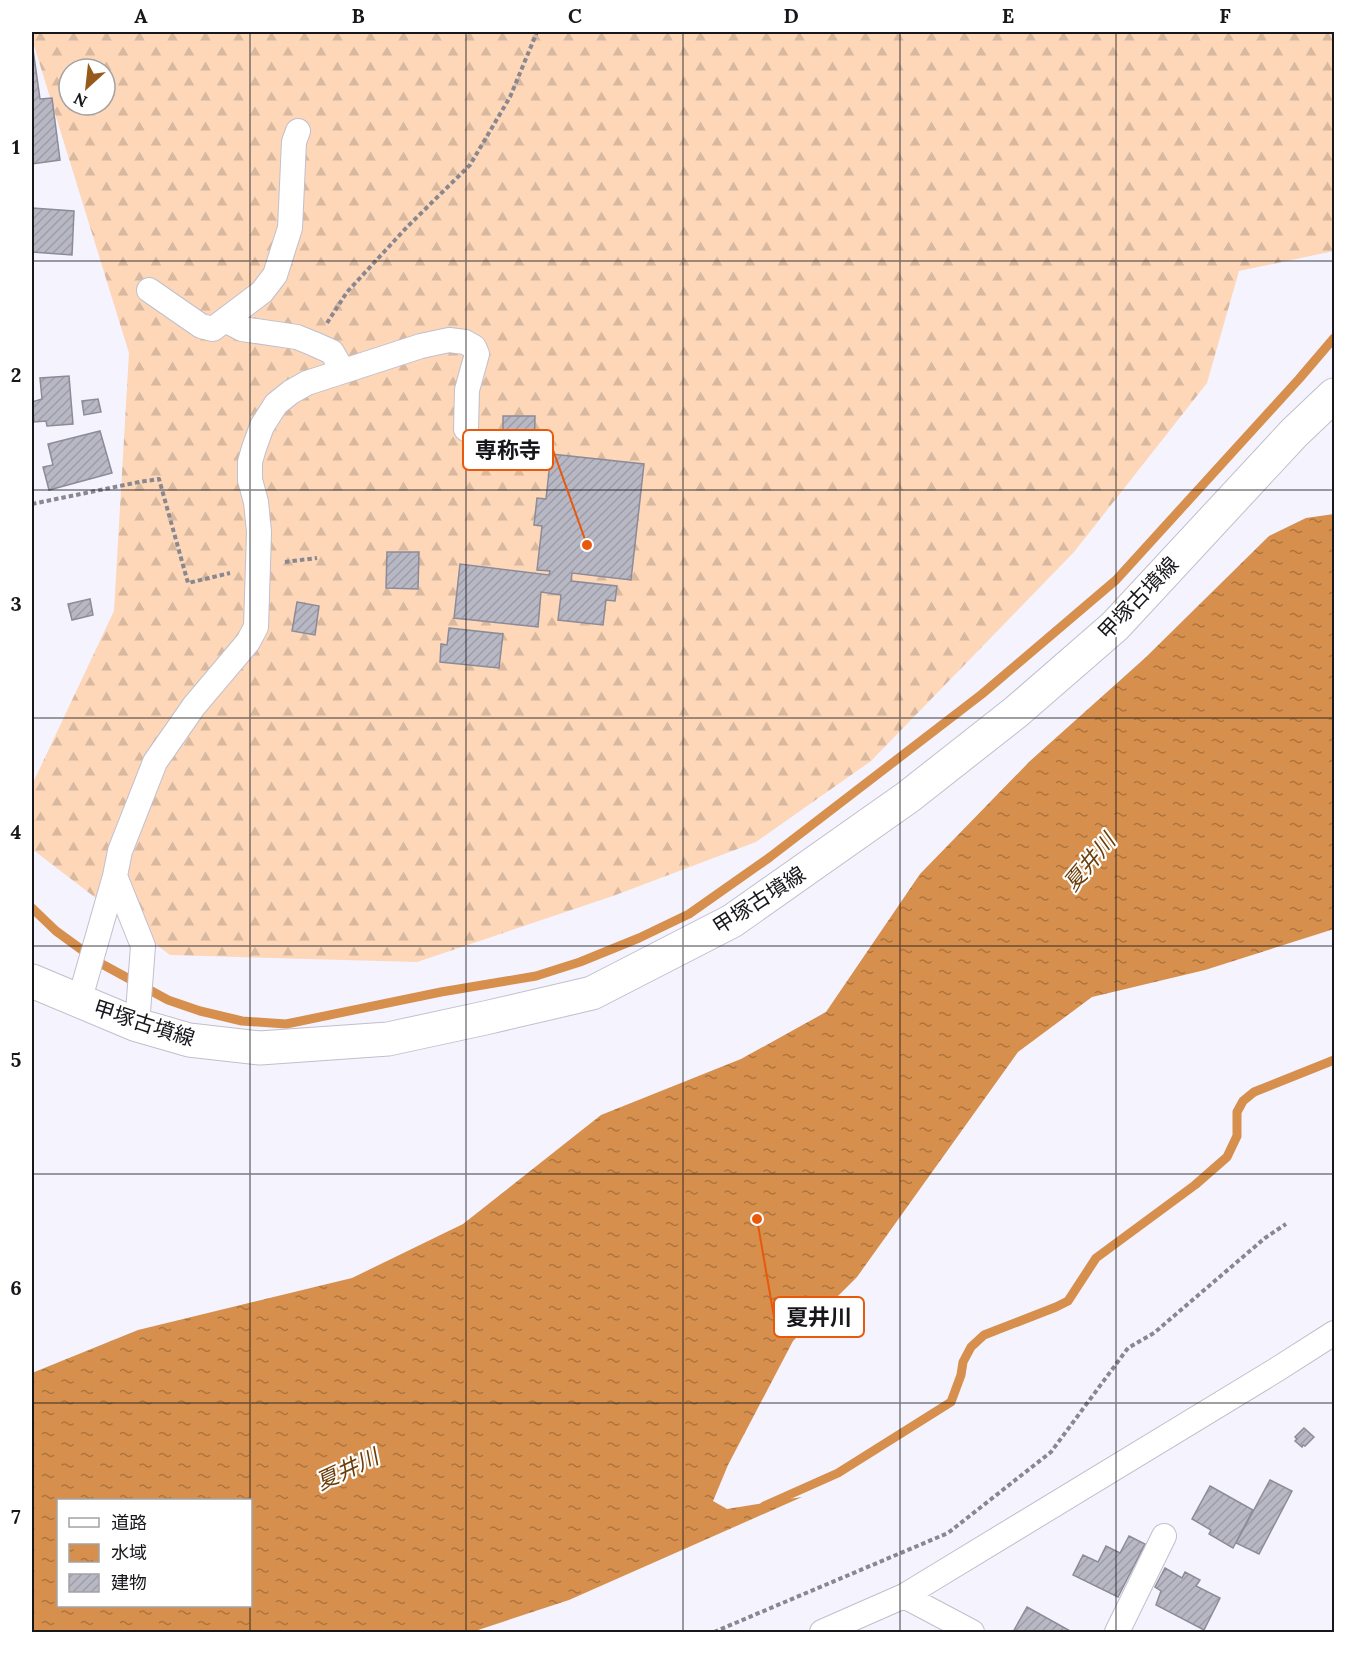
<svg xmlns="http://www.w3.org/2000/svg" width="1366" height="1664" viewBox="0 0 1366 1664" font-family="Lora,'Noto Sans JP',serif">
  <style>
    .forest { fill: url(#forest-firs); fill-rule: evenodd }
    .water { fill: url(#water-ripples); fill-rule: evenodd }
    .lines { fill: none; stroke-linecap: round; stroke-linejoin: round }
    .stream { stroke: #d68f4c; stroke-width: 9 }
    .building { fill: url(#building-hatch); stroke: #8c8b97; stroke-width: 1.5 }
    .street-casing { stroke: #c0bfcc; stroke-width: 26 }
    .secondary-casing { stroke: #c0bfcc; stroke-width: 35 }
    .path { stroke: #898890; stroke-width: 4; stroke-dasharray: 4.5 3; stroke-linecap: butt }
    .street { stroke: #fff; stroke-width: 24 }
    .secondary { stroke: #fff; stroke-width: 33 }
    .grid { fill: none; stroke: #17161b; stroke-width: 1.5; stroke-opacity: 0.55 }
    .labels { text-anchor: middle; dominant-baseline: central; stroke-width: 4.5; stroke-linejoin: round; paint-order: stroke }
    .street-label { font-size: 21px; fill: #17161b; stroke: #fff }
    .water-label { font-size: 22px; font-style: italic; fill: #6c3e08; stroke: #fff }
    .leader { fill: none; stroke: #e8590c; stroke-width: 2 }
    .callout-dot { fill: #e8590c; stroke: #fff; stroke-width: 2 }
    .callout { fill: #fff; stroke: #e8590c; stroke-width: 2 }
    .callout-label { font-size: 22px; text-anchor: middle; font-weight: bold; fill: #17161b }
    .neatline { fill: none; stroke: #17161b; stroke-width: 2 }
    .grid-label { font-size: 20px; text-anchor: middle; font-weight: bold; fill: #17161b }
  </style>
  <defs>
    <pattern id="forest-firs" width="22" height="20" patternUnits="userSpaceOnUse" patternTransform="scale(1.5)"><rect width="22" height="20" fill="#fdd7b8"/><path d="M5 1l3.5 6h-7zM16 11l3.5 6h-7z" fill="#d8b89e"/></pattern>
    <pattern id="water-ripples" width="26" height="14" patternUnits="userSpaceOnUse" patternTransform="scale(1.5)"><rect width="26" height="14" fill="#d68f4c"/><path d="M2 4q2-2 4 0t4 0M15 11q2-2 4 0t4 0" fill="none" stroke="#ad743e"/></pattern>
    <pattern id="building-hatch" width="6" height="6" patternUnits="userSpaceOnUse" patternTransform="scale(1.5)"><rect width="6" height="6" fill="#b8b7c4"/><path d="M-1 1l2-2M0 6l6-6M5 7l2-2" fill="none" stroke="#9d9da8"/></pattern>
  </defs>
  <rect width="100%" height="100%" fill="#f4f3fe"/>
  <!-- forest -->
  <path class="forest" d="M32 32H1334V251L1239 271 1207 383 1074 552 871 761 756 842 613 896 417 962 170 955 32 849V785L114 611 129 353 32 39ZM69 69H105V105H69Z"/>
  <!-- water -->
  <path class="water" d="M1334 514V929L1205 970 1092 997 1018 1052 857 1277 793 1341 728 1465 713 1501 727 1509 802 1497 569 1600 472 1632H32V1373L138 1330 352 1278 463 1224 601 1115 741 1059 826 1012 920 874 1030 761 1145 658 1269 536 1306 518ZM58 1500H250V1606H58Z"/>
  <g class="lines">
    <!-- stream -->
    <path class="stream" d="M32 908 56 931 100 963 168 1000 200 1011 242 1021 286 1024 441 992 536 976 580 962 639 938 689 914 770 857 982 694 1116 580 1299 379 1334 338
      M764 1506 838 1473 951 1402 961 1375 963 1362 971 1347 984 1335 1056 1307 1068 1301 1096 1258 1195 1185 1227 1157 1237 1136V1112L1243 1101 1254 1092 1334 1060"/>
  </g>
  <!-- building -->
  <path class="building" d="M32 42 40 99 52 98 60 160 32 164Z
    M32 208 74 211 72 255 32 252Z
    M69 376 73 424 47 426 46 421 34 422 32 402 42 399 40 378Z
    M98 399 101 412 84 415 82 401Z
    M503 416H535L534 452 525 451V457H509V451H503Z
    M100 431 112 473 49 490 43 467 53 465 48 444Z
    M551 454 644 464 631 580 572 573 571 581 617 586 615 601 606 600 603 625 558 620 561 595 541 592 538 627 454 618 460 564 549 575 550 571 537 570 542 526 534 525 537 498 546 499Z
    M387 552H419L418 589 386 588Z
    M90 599 93 615 72 620 68 604Z
    M297 602 319 606 315 635 292 631Z
    M449 628 503 634 499 668 440 662 441 644 447 645Z
    M1304 1428 1314 1437 1305 1446 1303 1445 1302 1447 1295 1441 1297 1439 1295 1437Z
    M1270 1480 1292 1491 1259 1554 1236 1543Z
    M1210 1486 1253 1510 1233 1548 1209 1534 1211 1530 1192 1519Z
    M1129 1536 1145 1544 1118 1597 1073 1575 1083 1555 1098 1562 1106 1546 1120 1553Z
    M1165 1568 1182 1578 1185 1572 1200 1580 1196 1586 1220 1598 1204 1630 1156 1605 1161 1591 1155 1587Z
    M1027 1607 1072 1632H1013Z"/>
  <g class="lines">
    <!-- street casing -->
    <g class="street-casing">
      <path id="street" d="M149 290 201 326 213 329 262 292 275 275 290 228 294 142 298 131
        M225 320 242 329 297 337 314 344 332 352 343 371
        M79 1002 115 876
        M137 1025 143 946 115 876 120 851 155 762 194 706 248 642 256 627 259 532 256 502 250 480V462L254 448 262 426 276 404 291 392 307 383 421 346 449 340 465 342 474 347 477 354 467 390 466 429
        M904 1596 972 1632
        M822 1632 904 1596 1276 1370 1334 1333
        M1117 1632 1164 1536"/>
    </g>
    <!-- secondary casing -->
    <g class="secondary-casing">
      <path id="secondary" d="M32 981 137 1025 189 1040 260 1048 388 1039 485 1018 592 993 732 921 908 797 1016 712 1115 626 1294 433 1334 395"/>
    </g>
    <!-- path -->
    <path class="path" d="M327 323 347 292 408 226 470 165 510 97 537 32
      M32 504 139 482 159 479 188 583 230 573
      M285 562 317 558
      M714 1632 948 1533 1051 1452 1128 1348 1154 1333 1265 1238 1286 1224"/>
    <!-- street -->
    <use href="#street" class="street"/>
    <!-- secondary -->
    <use href="#secondary" class="secondary"/>
  </g>
  <!-- grid -->
  <path class="grid" d="M250 32V1500M466 32V1632M683 32V1632M900 32V1632M1116 32V1632M32 261H1334M32 490H1334M32 718H1334M32 946H1334M32 1174H1334M32 1403H1334M250 1606V1632"/>
  <g class="labels">
    <!-- street labels -->
    <g class="street-label">
      <text transform="translate(1138 598) rotate(-46)">甲塚古墳線</text>
      <text transform="translate(759 900) rotate(-33)">甲塚古墳線</text>
      <text transform="translate(144 1023) rotate(18)">甲塚古墳線</text>
    </g>
    <!-- water labels -->
    <g class="water-label">
      <text transform="translate(1089 862) rotate(-50)">夏井川</text>
      <text transform="translate(347 1469) rotate(-25)">夏井川</text>
    </g>
  </g>
  <!-- callouts -->
  <path class="leader" d="M587 545L553 450M757 1219L774 1317"/>
  <g class="callout-dot">
    <circle cx="587" cy="545" r="6"/>
    <circle cx="757" cy="1219" r="6"/>
  </g>
  <g class="callout">
    <rect x="463" y="430" width="90" height="40" rx="6"/>
    <rect x="774" y="1297" width="90" height="40" rx="6"/>
  </g>
  <g class="callout-label">
    <text x="508" y="458">専称寺</text>
    <text x="819" y="1325">夏井川</text>
  </g>
  <!-- border -->
  <rect width="1366" height="1664" fill="none" stroke="#ffffff" stroke-width="66"/>
  <!-- legend -->
  <rect x="57" y="1499" width="195" height="108" fill="#ffffff" stroke="#a2a2a4" stroke-width="1.5"/>
  <rect x="69" y="1518" width="30" height="9" fill="#ffffff" stroke="#a2a2a4" stroke-width="1.5"/>
  <text x="111" y="1529" font-size="18" fill="#17161b">道路</text>
  <rect x="69" y="1544" width="30" height="18" fill="url(#water-ripples)" stroke="#a2a2a4" stroke-width="1.5"/>
  <text x="111" y="1559" font-size="18" fill="#17161b">水域</text>
  <rect x="69" y="1574" width="30" height="18" fill="url(#building-hatch)" stroke="#a2a2a4" stroke-width="1.5"/>
  <text x="111" y="1589" font-size="18" fill="#17161b">建物</text>
  <!-- north arrow -->
  <g transform="translate(87 87) rotate(207)"><circle r="28" fill="#ffffff" stroke="#a2a2a4" stroke-width="1.5"/>
  <path d="M0-4.5L10 22L0 15L-10 22Z" fill="#965a1c"/>
  <text y="-9" font-size="16" font-weight="bold" text-anchor="middle" fill="#17161b">N</text>
  </g>
  <rect x="33" y="33" width="1300" height="1598" class="neatline"/>
  <g class="grid-label">
    <text x="141" y="23">A</text>
    <text x="358" y="23">B</text>
    <text x="575" y="23">C</text>
    <text x="791" y="23">D</text>
    <text x="1008" y="23">E</text>
    <text x="1225" y="23">F</text>
    <text x="16" y="154">1</text>
    <text x="16" y="382">2</text>
    <text x="16" y="611">3</text>
    <text x="16" y="839">4</text>
    <text x="16" y="1067">5</text>
    <text x="16" y="1295">6</text>
    <text x="16" y="1524">7</text>
  </g>
</svg>
